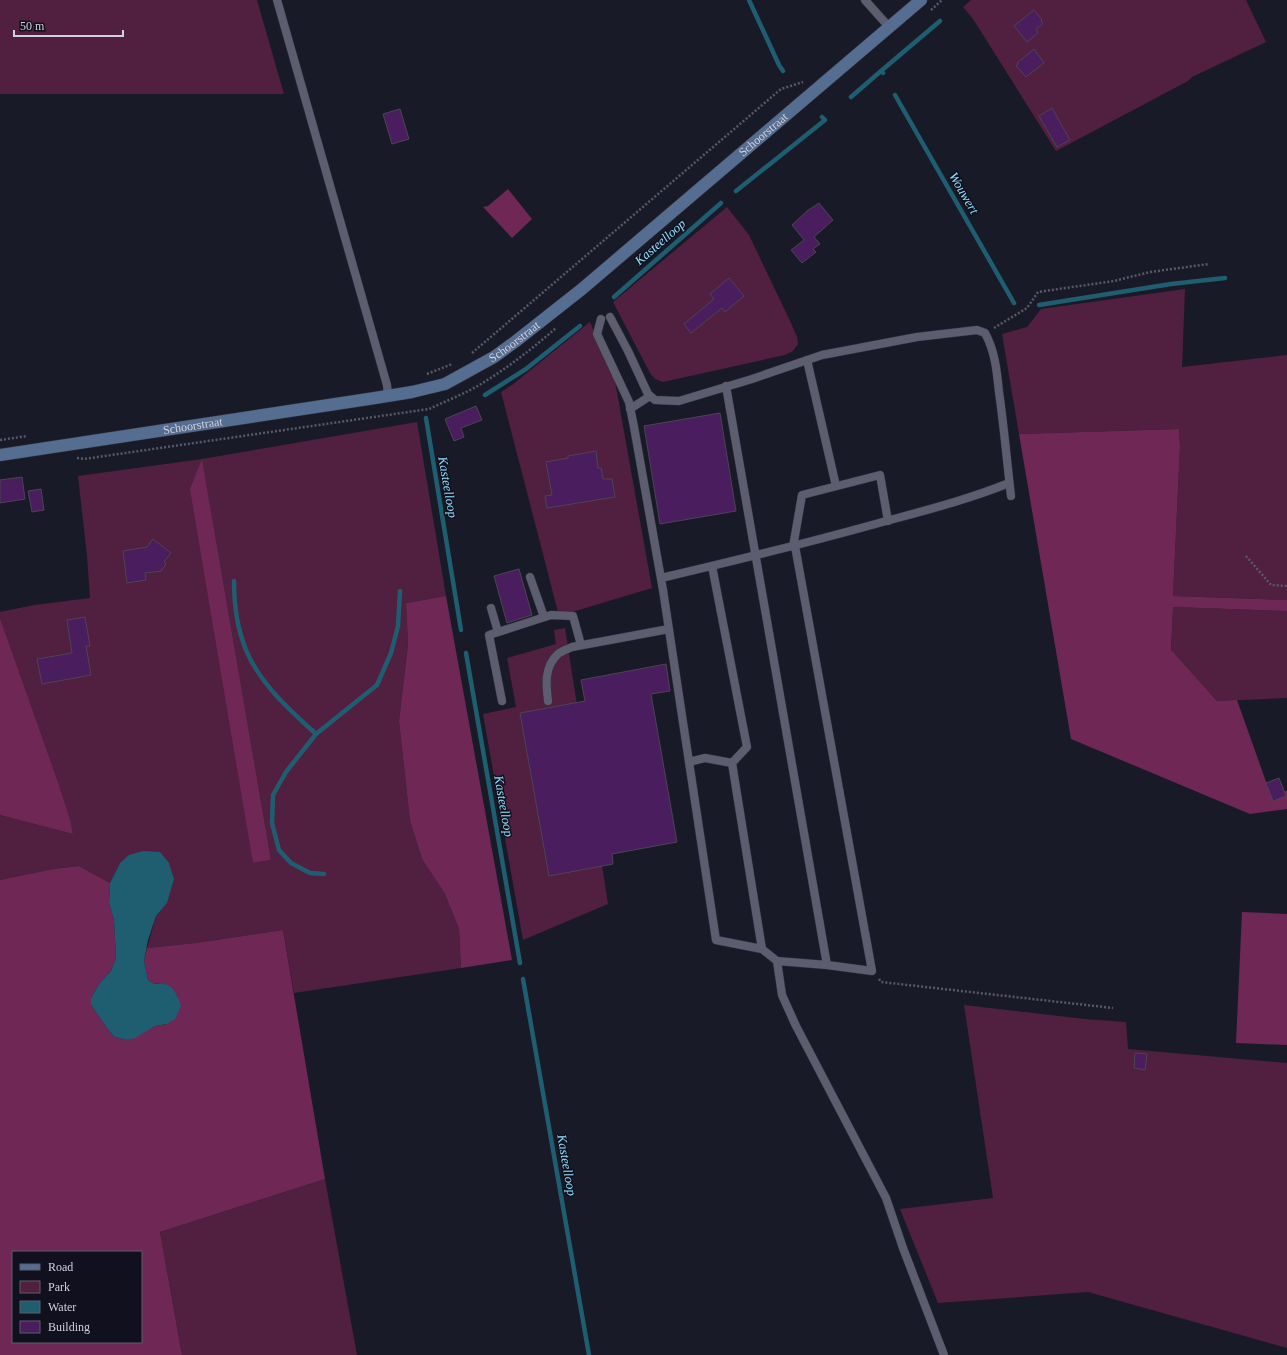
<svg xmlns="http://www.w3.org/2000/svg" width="1287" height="1355" viewBox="0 0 1287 1355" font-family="Georgia,serif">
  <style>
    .green { fill: #511f3f; fill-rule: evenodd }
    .forest { fill: #6f2856; fill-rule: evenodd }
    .water { fill: #1f5e70 }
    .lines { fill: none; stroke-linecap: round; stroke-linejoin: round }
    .stream { stroke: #1f5e70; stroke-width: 4.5 }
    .building { fill: #491d5e; stroke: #4d4453 }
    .lane-casing { stroke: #363641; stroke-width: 9 }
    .secondary-casing { stroke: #363641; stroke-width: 13 }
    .path { stroke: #585966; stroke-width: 2.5; stroke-dasharray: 2 2; stroke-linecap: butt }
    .lane { stroke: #5c5e6f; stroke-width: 8 }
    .secondary { stroke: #556d90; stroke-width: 12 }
    .labels { text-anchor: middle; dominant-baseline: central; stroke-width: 3; stroke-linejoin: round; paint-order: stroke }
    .street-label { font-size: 12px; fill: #d0d1db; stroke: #10101e }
    .water-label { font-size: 13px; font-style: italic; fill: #90e1fc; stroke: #10101e }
  </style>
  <rect width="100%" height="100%" fill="#191a28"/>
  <!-- green -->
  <path class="green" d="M0 0H257L284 94H0Z
    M971 0H1246L1266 42 1192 77 1188 81 1056 151 973 19 963 7Z
    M727 207 749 235 791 323 797 337 798 344 793 351 785 355 663 382 655 379 650 373 613 302Z
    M1185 289 1182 367 1287 355V600L1173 596 1180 446 1179 429 1019 434 1002 334 1027 327 1041 309Z
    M590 322 615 381 652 588 559 616 501 392 512 385Z
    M417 422 446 596 406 603 408 644 399 721 410 821 422 859 445 894 459 929 461 968 294 993 283 930 196 943 147 948 156 916 167 903 120 863 110 883 79 866 53 869 0 880V815L73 834 57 779 0 618V612L34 605 90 598 87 556 78 476 202 459ZM202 460 271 860 253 863Z
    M1173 607 1287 611V698L1217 701 1171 651Z
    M565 628 608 904 523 940 483 714 516 707 507 658 556 644 554 630Z
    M964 1005 1085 1019 1126 1022 1128 1049 1287 1063V1348L1088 1292 938 1303 900 1209 993 1198Z
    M325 1179 357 1355H182L160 1232Z"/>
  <!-- forest -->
  <path class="forest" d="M508 189 532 219 512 238 483 207 488 206Z
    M1179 429 1180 446 1173 596 1287 600V611L1173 607 1171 650 1217 701 1237 700 1270 793 1287 791V809L1250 814 1071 739 1019 434Z
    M202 459 271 860 253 863 190 489Z
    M446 596 512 960 461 968 459 929 445 894 422 859 410 821 399 721 408 644 406 603Z
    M0 618 57 779 70 820 73 834 0 815Z
    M79 866 110 883 109 903 114 920 116 958 111 971 99 984 91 998V1005L109 1031 115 1037 127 1040 155 1026 167 1024 178 997C172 986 166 982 154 984L148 980 144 961 147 948 196 943 283 930 325 1179 160 1232 182 1355H0V880L53 869ZM13 1252H141V1342H13Z
    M1242 912 1287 914V1045L1236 1043Z"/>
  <!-- water -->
  <path class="water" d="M143 851 160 852 169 863 174 879 167 903 156 916 148 940 144 961 148 980 154 984C172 981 176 991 181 1006L175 1019 167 1024 155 1026 135 1038 127 1040 115 1037 109 1031 91 1005V998L99 984 111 971 116 958 114 920 109 903 110 883 120 863 129 855Z"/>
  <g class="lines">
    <!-- stream -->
    <path class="stream" d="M749 0 779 65 783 71
      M881 71 940 21
      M895 95 1014 303
      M851 97 881 71 883 73
      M736 191 825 120 822 117
      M614 297 721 203
      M1039 305 1171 284 1225 278
      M485 395 526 369 580 326
      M426 418 461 630
      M234 581C234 604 237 628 246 650 260 684 290 710 316 734
      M466 653 520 963
      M324 874 310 873 291 863 279 850 272 823 273 795 286 772 316 734 377 685 391 653 398 626 400 591
      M523 979 589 1355"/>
  </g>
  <!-- building -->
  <path class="building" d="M1034 10 1042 20 1041 21 1043 24 1036 29 1038 33 1027 42 1014 26Z
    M1034 49 1044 63 1026 77 1016 66 1018 64 1017 63Z
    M1052 108 1070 140 1057 147 1039 116Z
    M400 109 409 139 392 144 383 114Z
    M819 203 833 220 814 237 820 244 813 249 816 252 802 263 791 250 804 240 792 225 807 211Z
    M729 278 744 296 725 312 722 308 691 333 684 324 714 299 710 294Z
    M476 406 482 420 461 428 464 437 454 441 445 419Z
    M720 413 736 511 660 524 644 426Z
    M596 451 598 468H601L603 479H612L615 497 547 508 545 496 552 495 546 462 568 458V456Z
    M22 477 25 499 0 503V480Z
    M41 489 44 510 32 512 28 491Z
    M153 539 171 553 164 562 166 564 161 571 145 573 146 580 127 583 123 551 147 547Z
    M519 569 532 615 507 623 494 576Z
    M85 617 90 646H86L91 675 42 684 37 659 72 653 67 620Z
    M666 664 670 691 651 694 677 842 612 854 613 864 549 876 520 713 585 701 581 680Z
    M1279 778 1286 796 1273 801 1266 783Z
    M1135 1053 1147 1054 1145 1070 1134 1068Z"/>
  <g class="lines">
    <!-- lane casing -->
    <g class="lane-casing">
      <path id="lane" d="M277 0 387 385 388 396
        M865 0 889 27
        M610 317 628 351 648 394 655 400 679 401 752 379 822 355 917 337 977 330 985 333C995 351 997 372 999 392 1004 427 1007 462 1011 496
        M601 319 597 334 629 402 634 427 663 590 689 762 716 940 762 949 732 763 705 758 689 762
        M807 360 836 486
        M726 386 827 965
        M630 409 650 396
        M793 547 802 495 880 475 888 521
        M712 566 747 747 732 763
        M530 577 544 617
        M661 578C734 561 807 543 879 523 923 511 967 500 1009 483
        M491 608 498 632
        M502 701 489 635 551 615 573 616 581 645
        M548 701C546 684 544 667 558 654 561 651 568 649 572 647L669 629
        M762 949 777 961 827 965 872 971 795 546
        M777 961 782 995 796 1026 886 1198 903 1248 944 1355"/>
    </g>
    <!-- secondary casing -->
    <g class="secondary-casing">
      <g id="secondary">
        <path id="s1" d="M0 455 375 398 412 392 445 384 494 357 516 341 582 289 921 0"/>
      </g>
    </g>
    <!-- path -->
    <path class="path" d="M931 10 942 0
      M994 328 1027 308 1038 292 1114 281 1150 272 1209 264
      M472 353 781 89 803 82
      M427 374 452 364
      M0 440 27 436
      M77 458 84 459 429 409C444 402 461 395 476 387 505 370 532 349 556 328
      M1246 556 1271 585 1287 586
      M879 979 881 982 1113 1008"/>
    <!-- lane -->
    <use href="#lane" class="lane"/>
    <!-- secondary -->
    <use href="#secondary" class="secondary"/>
  </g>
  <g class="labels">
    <!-- street labels -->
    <g class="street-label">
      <text stroke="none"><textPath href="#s1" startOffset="856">Schoorstraat</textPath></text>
      <text stroke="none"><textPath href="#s1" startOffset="532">Schoorstraat</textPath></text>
      <text stroke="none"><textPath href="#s1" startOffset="195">Schoorstraat</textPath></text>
    </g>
    <!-- water labels -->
    <g class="water-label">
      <text transform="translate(964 193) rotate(60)">Wouwert</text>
      <text transform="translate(660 242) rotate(-41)">Kasteelloop</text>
      <text transform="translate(448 487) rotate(80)">Kasteelloop</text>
      <text transform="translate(504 806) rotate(80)">Kasteelloop</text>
      <text transform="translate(567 1165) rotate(80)">Kasteelloop</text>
    </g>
  </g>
  <!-- legend -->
  <rect x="12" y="1251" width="130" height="92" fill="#10101e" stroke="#5d5d6a"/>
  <rect x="20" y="1264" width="20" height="6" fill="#556d90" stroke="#5d5d6a"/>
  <text x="48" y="1271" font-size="12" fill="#d0d1db">Road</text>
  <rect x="20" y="1281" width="20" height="12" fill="#511f3f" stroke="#5d5d6a"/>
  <text x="48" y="1291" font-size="12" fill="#d0d1db">Park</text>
  <rect x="20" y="1301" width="20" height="12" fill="#1f5e70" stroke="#5d5d6a"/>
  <text x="48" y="1311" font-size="12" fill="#d0d1db">Water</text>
  <rect x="20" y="1321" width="20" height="12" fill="#491d5e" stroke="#5d5d6a"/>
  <text x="48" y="1331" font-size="12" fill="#d0d1db">Building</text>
  <!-- scale -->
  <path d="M14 30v6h109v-6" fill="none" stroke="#d0d1db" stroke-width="2"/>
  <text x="20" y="30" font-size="12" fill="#d0d1db" stroke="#10101e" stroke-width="3" paint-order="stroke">50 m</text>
</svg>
